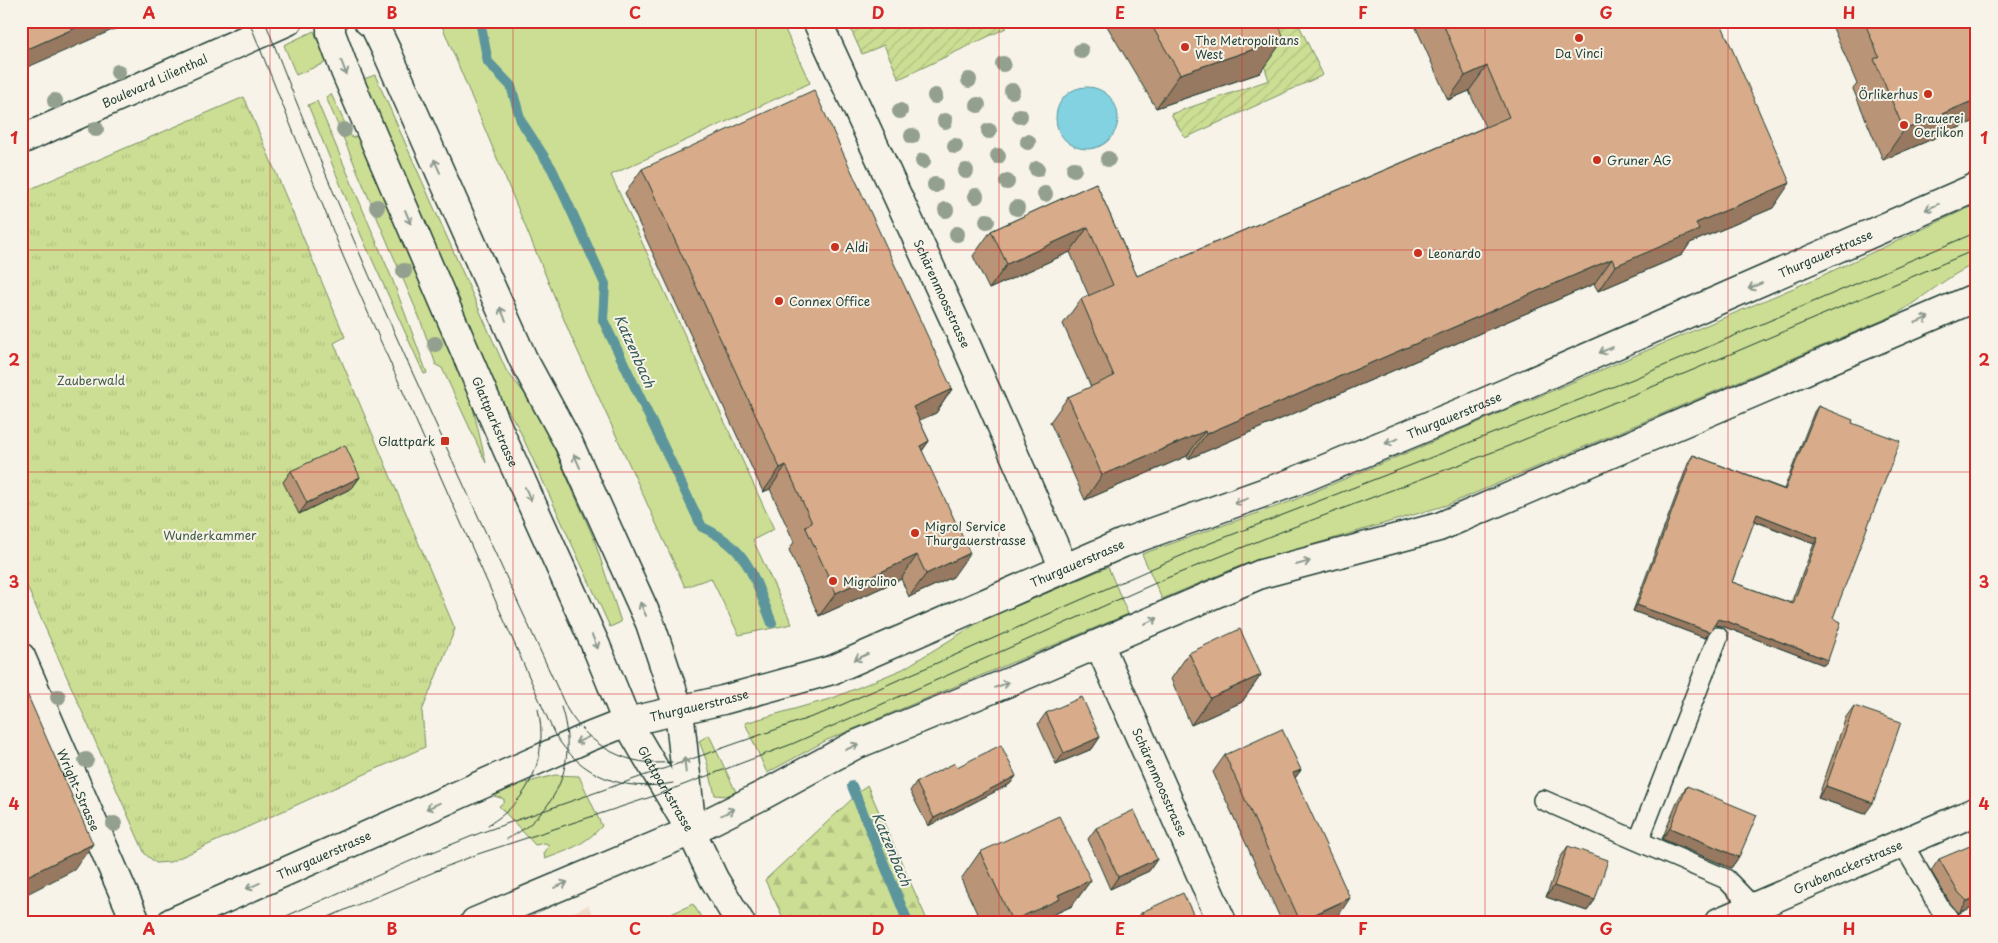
<svg xmlns="http://www.w3.org/2000/svg" width="1998" height="943" viewBox="0 0 1998 943" font-family="'Playpen Sans',sans-serif">
  <style>
    .built { fill: #eedecc }
    .grass { fill: #ccde93; stroke: #768e64 }
    .forest { fill: url(#forest-firs); stroke: #768e64 }
    .park { fill: url(#park-tufts); stroke: #768e64 }
    .garden { fill: url(#garden-furrows); stroke: #768e64 }
    .water { fill: #83d2e1; stroke: #5b969c }
    .lines { fill: none; stroke-linecap: round; stroke-linejoin: round }
    .stream { stroke: #5b969c; stroke-width: 10 }
    .service-casing { stroke: #1f3d34; stroke-width: 22 }
    .minor-casing { stroke: #1f3d34; stroke-width: 31 }
    .tertiary-casing { stroke: #1f3d34; stroke-width: 31 }
    .secondary-casing { stroke: #1f3d34; stroke-width: 31 }
    .service { stroke: #f7f3e8; stroke-width: 19 }
    .minor { stroke: #f7f3e8; stroke-width: 28 }
    .tertiary { stroke: #f7f3e8; stroke-width: 28 }
    .secondary { stroke: #f7f3e8; stroke-width: 28 }
    .tram { stroke: #1f3d34; stroke-width: 1 }
    .tree { fill: #93a08f }
    .wall { fill: #ba9477; stroke: #1f3d34; fill-rule: evenodd }
    .shaded-wall { fill: #977861; stroke: #1f3d34 }
    .building { fill: #d8ac8a; stroke: #1f3d34; fill-rule: evenodd }
    .oneway { stroke: #8b988e }
    .grid { fill: none; stroke: #d62828; stroke-width: 1; stroke-opacity: 0.55 }
    .poi-dot { fill: #c8321e; stroke: #f7f3e8; stroke-width: 2 }
    .labels { text-anchor: middle; dominant-baseline: central; stroke-width: 4; stroke-linejoin: round; paint-order: stroke }
    .poi-label { font-size: 12px; fill: #1f3d34; stroke: #f7f3e8; text-anchor: start }
    .street-label { font-size: 12px; fill: #1f3d34; stroke: #f7f3e8 }
    .park-label { font-size: 12px; fill: #425d47; stroke: #f7f3e8 }
    .water-label { font-size: 14px; font-style: italic; fill: #335b57; stroke: #f7f3e8 }
    .neatline { fill: none; stroke: #d62828; stroke-width: 2 }
    .grid-label { font-size: 16px; text-anchor: middle; font-weight: bold; fill: #d62828 }
  </style>
  <defs>
    <pattern id="forest-firs" width="22" height="20" patternUnits="userSpaceOnUse" patternTransform="scale(1.25)"><rect width="22" height="20" fill="#ccde93"/><path d="M5 1l3.5 6h-7zM16 11l3.5 6h-7z" fill="#afbf7f"/></pattern>
    <pattern id="park-tufts" width="24" height="20" patternUnits="userSpaceOnUse" patternTransform="scale(1.25)"><rect width="24" height="20" fill="#ccde93"/><path d="M3 7l-1-3M5 7V3M7 7l1-3M15 17l-1-3M17 17v-4M19 17l1-3" fill="none" stroke="#afbf7f"/></pattern>
    <pattern id="garden-furrows" width="10" height="10" patternUnits="userSpaceOnUse" patternTransform="scale(1.25)"><rect width="10" height="10" fill="#ccde93"/><path d="M-1 1l2-2M0 10L10 0M9 11l2-2" fill="none" stroke="#afbf7f"/></pattern>
  </defs>
  <rect width="100%" height="100%" fill="#f7f3e8"/>
  <filter id="ink" filterUnits="userSpaceOnUse"><feTurbulence type="fractalNoise" baseFrequency=".02" numOctaves="2"/><feDisplacementMap in="SourceGraphic" scale="10" xChannelSelector="R" yChannelSelector="G"/><feConvolveMatrix kernelMatrix="1 2 1 2 8 2 1 2 1" color-interpolation-filters="sRGB"/></filter>
  <g filter="url(#ink)">
    <!-- built -->
    <path class="built" d="M588 905 596 922H554Z"/>
    <!-- grass -->
    <path class="grass" d="M440 21H781L810 83 611 175 774 529 753 540 792 624 739 635 711 578 685 587 570 334Z
      M314 31 327 62 296 75 284 45Z
      M375 75 506 370 537 409 594 539 621 622 610 627 518 427 496 391 361 80Z
      M331 94 352 138 359 135 472 404 486 463 442 368 436 365 420 319 326 97Z
      M317 101 393 281 427 373 424 374 361 235 308 105Z
      M1977 204V263C1948 275 1922 299 1895 315L1447 505 1240 566 1162 599 1142 554 1292 501 1411 451 1817 278Z
      M1108 567 1128 614 827 740 767 773 745 723 833 698 903 669 981 621Z
      M709 735 736 792 726 796 715 795 707 762 699 741Z
      M555 775 579 776 602 826C586 844 567 851 545 859L544 854 549 845 545 843 535 845 499 806 504 802V799L494 796 521 784Z
      M693 904 704 922H656V921Z"/>
    <!-- forest -->
    <path class="forest" d="M867 785 928 922H785L765 880Z"/>
    <!-- park -->
    <path class="park" d="M244 97 345 337 334 343 455 629 422 711 425 747 170 862 156 863 145 854 21 573V193Z"/>
    <!-- garden -->
    <path class="garden" d="M847 21H1004L1006 28 899 79 884 45 862 54Z
      M1249 21H1297L1323 75 1185 138 1171 114 1269 80Z"/>
    <!-- water -->
    <path class="water" d="M1056 118a31 31 0 1 1 62 0a31 31 0 1 1-62 0Z"/>
    <g class="lines">
      <!-- stream -->
      <path class="stream" d="M480 21 488 62 511 86 521 121 552 169 605 284 603 320 702 527C750 549 753 577 772 623
        M852 786 908 922"/>
      <!-- service casing -->
      <g class="service-casing">
        <path id="service" d="M1543 800 1726 879 1753 907
          M1639 840 1718 637
          M1903 844 1941 910 1952 922"/>
      </g>
      <!-- minor casing -->
      <g class="minor-casing">
        <g id="minor">
          <path id="s1" d="M817 21 966 345 1064 568"/>
          <path id="s2" d="M21 140 288 21"/>
          <path id="s3" d="M1099 644 1222 922"/>
          <path id="s4" d="M21 657 136 922"/>
          <path d="M691 831 714 879 740 922"/>
          <path id="s5" d="M1719 922 1977 811"/>
        </g>
      </g>
      <!-- tertiary casing -->
      <g class="tertiary-casing">
        <g id="tertiary">
          <path id="s6" d="M331 21V33L345 71 507 449 596 646 627 722 691 831"/>
          <path d="M368 21 374 25 387 52 523 359 569 444 650 623 679 710 691 822"/>
        </g>
      </g>
      <!-- secondary casing -->
      <g class="secondary-casing">
        <g id="secondary">
          <path id="s7" d="M172 922 589 737 627 722 723 700 832 670 1123 543 1291 483 1467 410 1977 187"/>
          <path d="M475 922 691 831 765 794 853 746 1014 680 1261 574 1439 527 1977 297"/>
        </g>
      </g>
      <!-- service -->
      <use href="#service" class="service"/>
      <!-- minor -->
      <use href="#minor" class="minor"/>
      <!-- tertiary -->
      <use href="#tertiary" class="tertiary"/>
      <!-- secondary -->
      <use href="#secondary" class="secondary"/>
      <!-- tram -->
      <path class="tram" d="M249 21 343 256 554 733C580 776 624 793 673 783
        M265 21C353 255 463 481 567 709 589 746 628 768 672 762
        M488 825C530 801 549 756 538 709
        M507 839C557 814 579 761 561 707
        M428 854 480 833 823 713 1208 544 1633 379 1977 232
        M435 871 478 854 654 796 792 744 1167 578 1283 531 1506 447 1693 370 1977 249
        M273 922 433 851
        M317 922 441 869"/>
    </g>
    <!-- trees -->
    <g class="tree">
      <circle cx="1081" cy="51" r="8"/>
      <circle cx="1003" cy="64" r="8"/>
      <circle cx="118" cy="72" r="8"/>
      <circle cx="969" cy="80" r="8"/>
      <circle cx="1012" cy="91" r="8"/>
      <circle cx="935" cy="96" r="8"/>
      <circle cx="55" cy="101" r="8"/>
      <circle cx="978" cy="105" r="8"/>
      <circle cx="900" cy="111" r="8"/>
      <circle cx="1020" cy="116" r="8"/>
      <circle cx="945" cy="121" r="8"/>
      <circle cx="96" cy="129" r="8"/>
      <circle cx="344" cy="130" r="8"/>
      <circle cx="989" cy="131" r="8"/>
      <circle cx="912" cy="136" r="8"/>
      <circle cx="1028" cy="142" r="8"/>
      <circle cx="955" cy="146" r="8"/>
      <circle cx="998" cy="156" r="8"/>
      <circle cx="1108" cy="159" r="8"/>
      <circle cx="923" cy="161" r="8"/>
      <circle cx="1037" cy="169" r="8"/>
      <circle cx="1074" cy="169" r="8"/>
      <circle cx="966" cy="171" r="8"/>
      <circle cx="1007" cy="182" r="8"/>
      <circle cx="935" cy="185" r="8"/>
      <circle cx="1045" cy="194" r="8"/>
      <circle cx="976" cy="196" r="8"/>
      <circle cx="377" cy="207" r="8"/>
      <circle cx="1017" cy="208" r="8"/>
      <circle cx="946" cy="210" r="8"/>
      <circle cx="987" cy="221" r="8"/>
      <circle cx="957" cy="234" r="8"/>
      <circle cx="404" cy="271" r="8"/>
      <circle cx="435" cy="344" r="8"/>
      <circle cx="58" cy="697" r="8"/>
      <circle cx="86" cy="760" r="8"/>
      <circle cx="114" cy="824" r="8"/>
    </g>
    <!-- wall -->
    <path class="wall" d="M1104 21H1278L1260 73 1156 108Z
      M1413 21H1720L1773 208 1690 243 1682 255 1598 291 1594 284 1188 459 1187 456 1085 500 1050 422 1068 397 1091 387 1063 324 1081 299 1089 296 1070 252 989 289 973 256 991 231 1096 183 1137 276 1485 127 1469 91 1448 100Z
      M1830 21H1977V120L1883 160 1853 89 1857 84Z
      M642 169 952 389 936 413 919 420 929 441 922 451 953 577 909 597 901 579 819 616 789 550 794 542 770 489 763 492 625 193Z
      M1818 406 1852 423 1833 618 1828 660 1824 665 1722 626 1714 625 1705 638 1633 611 1689 461 1693 455 1784 489 1814 412ZM1754 521 1814 544 1791 603 1732 582Z
      M291 471 360 477 352 488 299 514 283 482Z
      M1189 653 1261 675 1242 702 1191 725 1171 679Z
      M1854 706 1865 814 1818 798 1846 717Z
      M1046 713 1100 737 1092 749 1056 764 1038 724Z
      M1225 755 1301 770 1295 778 1339 915 1323 922H1282L1213 772Z
      M957 767 1016 776 1010 784 928 826 910 791 916 782Z
      M1687 786 1739 857 1731 868 1662 839 1679 798Z
      M1096 828 1157 859 1149 871 1110 889 1088 839Z
      M1568 846 1595 900 1587 911 1546 897 1560 858Z
      M980 852 1091 880 1072 906 1046 918 1044 922H981L961 879Z
      M1939 859 1977 905 1959 913 1950 903 1931 871Z
      M1142 912 1197 922H1135Z"/>
    <!-- shaded-wall -->
    <path class="shaded-wall" d="M91 21H133L21 70V52Z
      M1284 39 1260 73 1156 108 1180 74Z
      M1487 66 1469 91 1448 100 1465 76Z
      M1977 99V120L1883 160 1904 130Z
      M1790 183 1773 208 1690 243 1682 255 1598 291 1615 266 1696 223Z
      M1088 227 1070 252 989 289 1007 264Z
      M1612 259 1594 284 1188 459 1206 434Z
      M952 389 936 413 897 430 913 407Z
      M1205 431 1187 456 1085 500 1102 475Z
      M929 441 912 465 920 446Z
      M786 465 770 489 763 492 780 468Z
      M360 477 352 488 299 514 307 503Z
      M1757 514 1818 538 1814 544 1753 520Z
      M970 553 953 577 909 597 926 574Z
      M917 555 901 579 819 616 836 593Z
      M1637 605 1710 632 1705 638 1633 611Z
      M1718 619 1726 621 1828 660 1824 665 1722 626 1714 625Z
      M1261 675 1242 702 1191 725 1210 698Z
      M1100 737 1092 749 1056 764 1064 753Z
      M1301 770 1289 786 1293 773Z
      M1016 776 1010 784 928 826 934 818Z
      M1826 786 1873 803 1865 814 1818 798Z
      M1670 828 1739 857 1731 868 1662 839Z
      M93 844 74 870 21 897V879Z
      M1157 859 1149 871 1110 889 1118 877Z
      M1091 880 1072 906 1046 918 1044 922H1011L1058 895Z
      M1554 886 1595 900 1587 911 1546 897Z
      M1977 897V905L1959 913 1967 901Z
      M1350 898 1339 915 1323 922H1300Z"/>
    <!-- building -->
    <path class="building" d="M21 21H91L21 52Z
      M1149 21H1278L1284 39 1180 74Z
      M1442 21H1720L1790 183 1696 223 1699 230 1615 266 1612 259 1206 434 1205 431 1102 475 1068 397 1114 376 1081 299 1113 285 1088 227 1007 264 991 231 1096 183 1137 276 1509 117 1487 66 1465 76Z
      M1864 21H1977V99L1904 130 1874 59 1879 57Z
      M814 90 952 389 913 407 929 441 920 446 970 553 926 574 917 555 836 593 805 526 812 523 786 465 780 468 642 169Z
      M1818 406 1853 420 1852 423 1900 441 1833 618 1841 622 1828 660 1726 621 1718 619 1710 632 1637 605 1693 455 1785 490ZM1757 514 1818 538 1793 604 1732 582Z
      M345 445 360 477 307 503 291 471Z
      M1240 629 1261 675 1210 698 1189 653Z
      M21 680 93 844 21 879Z
      M1082 697 1100 737 1064 753 1046 713Z
      M1854 706 1901 722 1873 803 1826 786Z
      M1282 729 1301 770 1293 773 1350 898 1300 921 1225 755Z
      M1001 745 1016 776 934 818 916 782 955 763 957 767Z
      M1687 786 1757 815 1739 857 1670 828Z
      M1134 810 1157 859 1118 877 1096 828Z
      M1059 816 1091 880 1058 895 1060 899 1012 921 980 852Z
      M1977 843V897L1967 901 1958 892 1939 859Z
      M1568 846 1608 860 1595 900 1554 886Z
      M1183 893 1197 922H1146L1142 912Z
      M1855 916 1857 922H1841Z"/>
    <!-- one-way arrows -->
    <defs><path id="oneway-shaft" d="M-6 0H5M1.5-3L5.5 0L1.5 3" fill="none" stroke-width="1.6" stroke-linecap="round" stroke-linejoin="round" transform="scale(1.25)"/></defs>
    <g class="oneway">
      <use href="#oneway-shaft" transform="translate(344 68) rotate(69)"/>
      <use href="#oneway-shaft" transform="translate(437 166) rotate(-114)"/>
      <use href="#oneway-shaft" transform="translate(1932 207) rotate(156)"/>
      <use href="#oneway-shaft" transform="translate(408 217) rotate(67)"/>
      <use href="#oneway-shaft" transform="translate(1755 286) rotate(157)"/>
      <use href="#oneway-shaft" transform="translate(503 314) rotate(-114)"/>
      <use href="#oneway-shaft" transform="translate(1922 320) rotate(-23)"/>
      <use href="#oneway-shaft" transform="translate(1606 350) rotate(157)"/>
      <use href="#oneway-shaft" transform="translate(1392 441) rotate(158)"/>
      <use href="#oneway-shaft" transform="translate(577 461) rotate(-114)"/>
      <use href="#oneway-shaft" transform="translate(528 494) rotate(66)"/>
      <use href="#oneway-shaft" transform="translate(1241 501) rotate(160)"/>
      <use href="#oneway-shaft" transform="translate(1303 563) rotate(-15)"/>
      <use href="#oneway-shaft" transform="translate(643 609) rotate(-114)"/>
      <use href="#oneway-shaft" transform="translate(1151 621) rotate(-23)"/>
      <use href="#oneway-shaft" transform="translate(595 642) rotate(67)"/>
      <use href="#oneway-shaft" transform="translate(861 657) rotate(156)"/>
      <use href="#oneway-shaft" transform="translate(1002 685) rotate(-21)"/>
      <use href="#oneway-shaft" transform="translate(582 740) rotate(156)"/>
      <use href="#oneway-shaft" transform="translate(852 747) rotate(-25)"/>
      <use href="#oneway-shaft" transform="translate(685 765) rotate(-96)"/>
      <use href="#oneway-shaft" transform="translate(433 806) rotate(156)"/>
      <use href="#oneway-shaft" transform="translate(728 812) rotate(-26)"/>
      <use href="#oneway-shaft" transform="translate(561 885) rotate(-23)"/>
      <use href="#oneway-shaft" transform="translate(253 886) rotate(156)"/>
    </g>
  </g>
  <!-- grid -->
  <path class="grid" d="M270 21V922M513 21V922M756 21V922M999 21V922M1242 21V922M1485 21V922M1728 21V922M21 250H1977M21 472H1977M21 694H1977"/>
  <!-- markers -->
  <g class="poi-dot">
    <circle cx="1579" cy="38" r="5"/>
    <circle cx="1185" cy="47" r="5"/>
    <circle cx="1928" cy="94" r="5"/>
    <circle cx="1904" cy="125" r="5"/>
    <circle cx="1597" cy="160" r="5"/>
    <circle cx="835" cy="247" r="5"/>
    <circle cx="1418" cy="253" r="5"/>
    <circle cx="779" cy="301" r="5"/>
    <rect x="440" y="436" width="10" height="10" rx="2.5"/>
    <circle cx="915" cy="533" r="5"/>
    <circle cx="833" cy="581" r="5"/>
  </g>
  <g class="labels">
    <!-- poi labels -->
    <g class="poi-label">
      <text x="1195" y="40">The Metropolitans<tspan x="1195" dy="14">West</tspan></text>
      <text x="1579" y="53" text-anchor="middle">Da Vinci</text>
      <text x="1918" y="94" text-anchor="end">Örlikerhus</text>
      <text x="1914" y="118">Brauerei<tspan x="1914" dy="14">Oerlikon</tspan></text>
      <text x="1607" y="160">Gruner AG</text>
      <text x="845" y="247">Aldi</text>
      <text x="1428" y="253">Leonardo</text>
      <text x="789" y="301">Connex Office</text>
      <text x="435" y="441" text-anchor="end">Glattpark</text>
      <text x="925" y="526">Migrol Service<tspan x="925" dy="14">Thurgauerstrasse</tspan></text>
      <text x="843" y="581">Migrolino</text>
    </g>
    <!-- street labels -->
    <g class="street-label">
      <text stroke="none"><textPath href="#s2" startOffset="146">Boulevard Lilienthal</textPath></text>
      <text stroke="none"><textPath href="#s7" startOffset="1786">Thurgauerstrasse</textPath></text>
      <text stroke="none"><textPath href="#s1" startOffset="300">Schärenmoosstrasse</textPath></text>
      <text stroke="none"><textPath href="#s7" startOffset="1381">Thurgauerstrasse</textPath></text>
      <text stroke="none"><textPath href="#s6" startOffset="434">Glattparkstrasse</textPath></text>
      <text stroke="none"><textPath href="#s7" startOffset="976">Thurgauerstrasse</textPath></text>
      <text stroke="none"><textPath href="#s7" startOffset="571">Thurgauerstrasse</textPath></text>
      <text stroke="none"><textPath href="#s3" startOffset="151">Schärenmoosstrasse</textPath></text>
      <text stroke="none"><textPath href="#s6" startOffset="839">Glattparkstrasse</textPath></text>
      <text stroke="none"><textPath href="#s4" startOffset="145">Wright-Strasse</textPath></text>
      <text stroke="none"><textPath href="#s7" startOffset="166">Thurgauerstrasse</textPath></text>
      <text stroke="none"><textPath href="#s5" startOffset="140">Grubenackerstrasse</textPath></text>
    </g>
    <!-- park labels -->
    <g class="park-label">
      <text x="91" y="380">Zauberwald</text>
      <text x="210" y="535">Wunderkammer</text>
    </g>
    <!-- water labels -->
    <g class="water-label">
      <text transform="translate(635 351) rotate(66)">Katzenbach</text>
      <text transform="translate(892 849) rotate(67)">Katzenbach</text>
    </g>
  </g>
  <!-- margin -->
  <rect width="1998" height="943" fill="none" stroke="#f7f3e8" stroke-width="55"/>
  <rect x="28" y="28" width="1942" height="888" class="neatline"/>
  <g class="grid-label">
    <text x="149" y="19">A</text>
    <text x="392" y="19">B</text>
    <text x="635" y="19">C</text>
    <text x="878" y="19">D</text>
    <text x="1120" y="19">E</text>
    <text x="1363" y="19">F</text>
    <text x="1606" y="19">G</text>
    <text x="1849" y="19">H</text>
    <text x="14" y="144">1</text>
    <text x="1984" y="144">1</text>
    <text x="14" y="366">2</text>
    <text x="1984" y="366">2</text>
    <text x="14" y="588">3</text>
    <text x="1984" y="588">3</text>
    <text x="14" y="810">4</text>
    <text x="1984" y="810">4</text>
    <text x="149" y="935">A</text>
    <text x="392" y="935">B</text>
    <text x="635" y="935">C</text>
    <text x="878" y="935">D</text>
    <text x="1120" y="935">E</text>
    <text x="1363" y="935">F</text>
    <text x="1606" y="935">G</text>
    <text x="1849" y="935">H</text>
  </g>
</svg>
